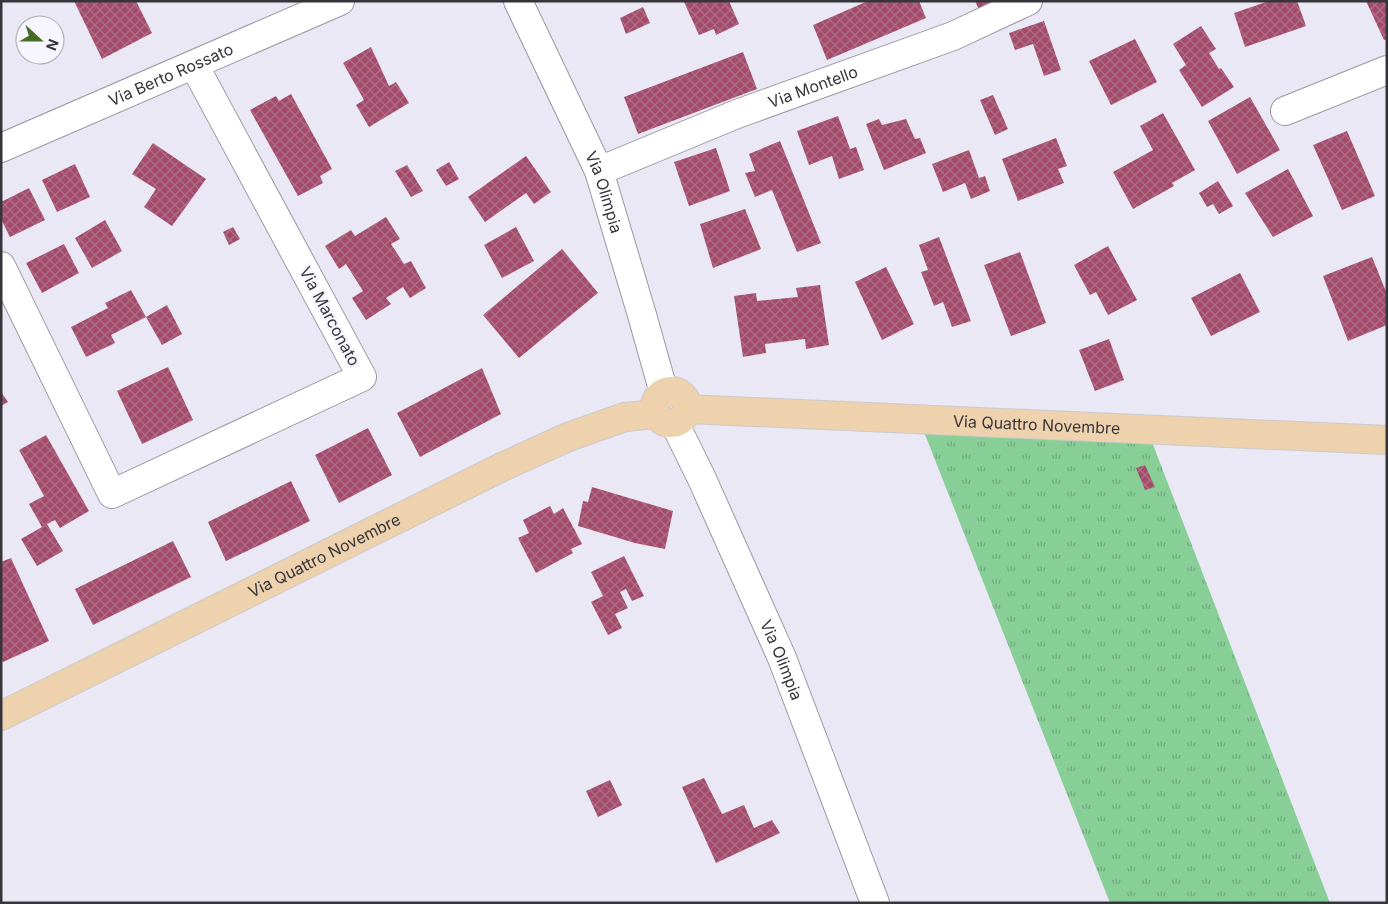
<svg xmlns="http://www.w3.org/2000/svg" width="1388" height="904" viewBox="0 0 1388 904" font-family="Inter,sans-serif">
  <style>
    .grass { fill: url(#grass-tufts) }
    .building { fill: url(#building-cross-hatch) }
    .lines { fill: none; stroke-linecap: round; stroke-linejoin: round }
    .minor-casing { stroke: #9998a3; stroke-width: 30 }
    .major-casing { stroke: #cbcacc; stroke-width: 30 }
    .minor { stroke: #fff; stroke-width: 28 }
    .major { stroke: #eed1ad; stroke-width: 28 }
    .labels { text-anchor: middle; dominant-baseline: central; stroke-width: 5; stroke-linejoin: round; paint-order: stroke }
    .street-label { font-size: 16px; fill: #36353a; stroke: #f7f6fe }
  </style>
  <defs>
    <pattern id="grass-tufts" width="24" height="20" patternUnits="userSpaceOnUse" patternTransform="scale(1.25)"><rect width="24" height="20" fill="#87ce97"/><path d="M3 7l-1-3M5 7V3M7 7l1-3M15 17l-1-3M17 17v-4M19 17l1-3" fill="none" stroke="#6fa87c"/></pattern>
    <pattern id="building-cross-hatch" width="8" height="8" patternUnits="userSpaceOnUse" patternTransform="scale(1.25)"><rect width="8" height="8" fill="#a44b6b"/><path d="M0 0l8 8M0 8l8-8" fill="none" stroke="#ad6f86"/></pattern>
  </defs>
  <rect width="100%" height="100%" fill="#e9e8f4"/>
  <!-- grass -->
  <path class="grass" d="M924 432 1150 437 1330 903H1110Z"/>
  <!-- building -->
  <path class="building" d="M74 1H136L152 33 102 59Z
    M686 1H729L739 24 716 35 714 29 699 35 684 2Z
    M868 1H919L926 18 827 60 813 25Z
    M975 1H998L979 10Z
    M1269 1H1297L1306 26 1245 47 1234 13Z
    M1366 1H1387V39L1384 40Z
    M643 7 650 23 626 34 620 18Z
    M1044 21 1061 70 1044 76 1033 44 1015 50 1009 33Z
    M1201 26 1216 49 1209 53 1219 69 1221 68 1234 87 1202 107 1179 70 1186 65 1173 44Z
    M1135 39 1157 82 1111 105 1089 61Z
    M371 47 389 86 396 82 409 103 369 127 356 105 364 100 343 63Z
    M743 52 757 89 638 134 624 97Z
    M291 94 332 169 320 176 323 183 298 196 250 110 276 96 279 101Z
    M993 95 1008 129 995 135 980 100Z
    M1250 97 1280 150 1237 174 1208 121Z
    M1163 113 1195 170 1172 183 1174 186 1133 209 1113 172 1153 150 1140 126Z
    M838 116 850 149 856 147 864 170 839 179 832 156 809 165 797 131Z
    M879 119 882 125 906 119 915 139 920 138 926 153 884 170 866 124Z
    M1347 131 1375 196 1342 210 1313 145Z
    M1056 138 1067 166 1058 169 1064 183 1018 201 1002 159Z
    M780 141 821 243 797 252 772 190 755 197 745 173 755 171 749 154Z
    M153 143 206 179 172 226 144 207 156 189 132 174Z
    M716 148 730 191 689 206 674 162Z
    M969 150 979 178 985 176 990 191 971 199 965 183 943 192 932 164Z
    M526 156 551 192 534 204 526 193 485 222 468 197Z
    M449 162 459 179 446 186 436 170Z
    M75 164 90 197 57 212 42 180Z
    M407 165 423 191 411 197 395 171Z
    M1288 169 1313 216 1273 237 1245 193Z
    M1218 181 1233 206 1219 214 1213 204 1207 207 1199 193Z
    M29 188 45 220 10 237 1 219V202Z
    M745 209 761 249 713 268 700 224Z
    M386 217 400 239 391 244 404 264 411 261 426 288 410 298 403 287 386 298 391 304 366 320 352 298 363 291 346 264 339 269 325 246 351 230 355 236Z
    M105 220 122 251 92 268 75 238Z
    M233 227 240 239 229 245 223 232Z
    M516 227 534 261 502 278 484 245Z
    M939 237 971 321 952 327 943 302 934 306 921 272 928 270 919 245Z
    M64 244 79 273 42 293 26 263Z
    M1108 246 1137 300 1108 315 1096 292 1090 295 1074 265Z
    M562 249 598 293 519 358 483 315Z
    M1020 252 1046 323 1011 336 984 265Z
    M1372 257 1387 294V325L1348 341 1323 276Z
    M886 267 914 324 882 340 855 282Z
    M1240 273 1260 312 1211 336 1191 298Z
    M820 285 829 345 806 349 805 339 765 344 766 353 743 357 734 296 756 293 757 301 798 297 796 288Z
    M131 290 146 317 111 335 115 343 86 357 71 327 108 308 105 303Z
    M167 305 182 334 162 345 146 317Z
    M1109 339 1124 380 1095 391 1079 350Z
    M168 367 193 420 142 444 117 391Z
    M482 368 501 414 420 457 397 413Z
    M1 392 8 402 1 406Z
    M368 428 392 475 339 503 315 455Z
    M46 435 89 511 60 528 55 520 47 524 63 551 37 566 21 539 42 527 29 504 44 496 19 450Z
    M1145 465 1155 487 1145 490 1136 468Z
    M291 481 310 521 226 561 208 522Z
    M592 487 673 511 665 549 635 543 578 526 583 501 588 502Z
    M550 506 554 514 563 508 582 544 571 549 573 553 536 573 518 538 529 533 523 520Z
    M173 541 191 577 93 625 75 589Z
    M624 556 644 596 632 601 626 589 620 592 628 608 615 614 622 628 608 635 591 602 603 596 591 572Z
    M11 558 49 641 3 662 1 659V562Z
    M704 778 722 814 744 805 754 828 772 820 780 833 716 863 682 787Z
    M610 780 622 805 598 817 586 791Z"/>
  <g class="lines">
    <!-- minor casing -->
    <g class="minor-casing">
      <g id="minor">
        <path id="s1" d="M518 1 599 171 642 315 664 393"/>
        <path d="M1285 111 1387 70"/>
        <path id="s2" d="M1 148 340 1"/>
        <path id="s3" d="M599 171 737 114 953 36 1028 1"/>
        <path d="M1 266 112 494 362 377 194 65"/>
        <path id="s4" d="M675 424 702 479 782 658 875 903"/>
      </g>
    </g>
    <!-- major casing -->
    <g class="major-casing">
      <g id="major">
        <circle cx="671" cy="407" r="16"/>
        <path id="s5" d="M687 409 1387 440"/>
        <path id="s6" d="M1 716 500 468 568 437 625 417 656 414"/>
      </g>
    </g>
    <!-- minor -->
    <use href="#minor" class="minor"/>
    <!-- major -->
    <use href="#major" class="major"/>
  </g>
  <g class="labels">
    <!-- street labels -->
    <g class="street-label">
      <text stroke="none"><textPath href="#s2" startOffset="185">Via Berto Rossato</textPath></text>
      <text stroke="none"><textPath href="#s3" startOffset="230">Via Montello</textPath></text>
      <text stroke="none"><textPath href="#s1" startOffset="210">Via Olimpia</textPath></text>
      <text transform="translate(330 316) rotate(62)">Via Marconato</text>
      <text stroke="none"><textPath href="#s5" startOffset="350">Via Quattro Novembre</textPath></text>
      <text stroke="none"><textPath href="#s6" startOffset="361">Via Quattro Novembre</textPath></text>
      <text stroke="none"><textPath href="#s4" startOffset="259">Via Olimpia</textPath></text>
    </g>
  </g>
  <!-- border -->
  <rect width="1388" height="904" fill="none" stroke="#36353a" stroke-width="5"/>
  <!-- north arrow -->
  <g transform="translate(40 40) rotate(111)"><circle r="24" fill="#f7f6fe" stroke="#aaa9b0"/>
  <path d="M0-4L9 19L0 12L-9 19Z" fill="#466c26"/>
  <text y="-8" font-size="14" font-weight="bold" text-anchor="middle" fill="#36353a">N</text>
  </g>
</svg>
